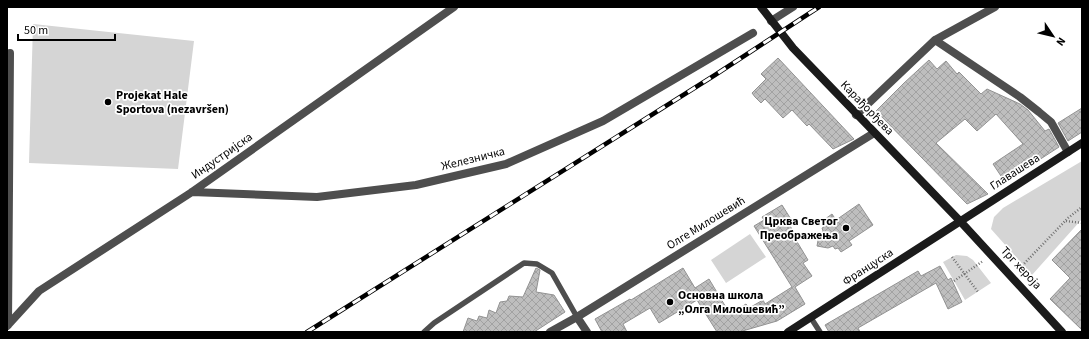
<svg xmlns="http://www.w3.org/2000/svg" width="1089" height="339" viewBox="0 0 1089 339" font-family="'Source Sans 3',sans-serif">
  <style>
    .green { fill: #d5d5d5 }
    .building { fill: url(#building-cross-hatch); stroke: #929292 }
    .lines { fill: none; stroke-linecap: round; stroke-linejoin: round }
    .path { stroke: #707070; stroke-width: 2.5; stroke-dasharray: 1 2; stroke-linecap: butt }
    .lane { stroke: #4e4e4e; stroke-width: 5.5 }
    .street { stroke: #4e4e4e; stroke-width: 8 }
    .secondary { stroke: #1b1b1b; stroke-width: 8 }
    .rail-casing { stroke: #000; stroke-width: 4.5 }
    .rail { stroke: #fff; stroke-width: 3; stroke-dasharray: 9; stroke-linecap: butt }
    .poi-dot { fill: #000; stroke: #fff; stroke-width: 1.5 }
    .labels { text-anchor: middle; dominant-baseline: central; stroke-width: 3.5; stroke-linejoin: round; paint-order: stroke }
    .poi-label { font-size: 12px; font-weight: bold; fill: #000; stroke: #fff; text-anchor: start }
    .street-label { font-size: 12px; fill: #000; stroke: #fff }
  </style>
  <defs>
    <pattern id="building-cross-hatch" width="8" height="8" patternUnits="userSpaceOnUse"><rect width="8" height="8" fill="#bebebe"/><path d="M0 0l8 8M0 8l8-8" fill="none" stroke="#a2a2a2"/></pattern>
  </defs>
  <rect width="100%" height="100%" fill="#fff"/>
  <!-- green -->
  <path class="green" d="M33 24 194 41 178 169 29 163Z
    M1082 161V219L1032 275 991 229 994 217 1003 208Z
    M750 234 766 257 726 283 711 260Z
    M956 255 967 256 973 260 991 283 965 300 943 262Z"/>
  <!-- building -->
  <path class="building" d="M778 58 808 90 854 139 833 149 809 124 807 126 792 110 783 118 765 99 761 103 755 97 752 93 766 79 761 74Z
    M929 60 937 69 946 61 957 74 959 72 981 94 987 89 1020 104 1028 110 1045 131 1049 129 1059 147 1005 182 993 164 1023 144 996 114 977 131 965 119 936 143 988 194 967 204 876 111 904 83Z
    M1082 108V132L1068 141 1058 123Z
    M859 204 873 225 849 241 852 245 841 252 838 248 835 249 833 246 828 248 817 246 819 235 823 231 822 228 824 227 821 222 832 214 836 220Z
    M782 205 794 224 790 226 792 229 790 230 808 260 803 263 812 276 795 287 805 304 777 321 739 332H717L697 300 659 323 650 308 623 324 627 332H602L595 319 630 299 631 300 683 268 695 288 709 279 730 314 746 304 749 308 763 300 765 304 792 287 754 226 764 220 762 217Z
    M1082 229V330L1050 299 1070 278 1052 260Z
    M940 266 948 280 951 278 962 302 948 309 936 283 858 328 860 332H829L825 325 918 271 921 276Z
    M536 268 540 270 536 292 554 295 565 312 534 332H463L468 318 477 321 479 316 487 318 489 310 496 313 500 302 507 301 509 296 523 297Z"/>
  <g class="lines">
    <!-- path -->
    <path class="path" d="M1066 221 1082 223
      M952 257 978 292
      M1018 270 1068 218 1082 207
      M954 281 983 261"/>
    <!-- lane -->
    <path class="lane" d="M811 318 820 332
      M424 332 434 323 524 263 537 264 552 273 577 317"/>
    <!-- street -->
    <path class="street" d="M771 21 793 7
      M935 40 1020 97 1039 112 1051 122 1068 152
      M856 115 935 40 995 7
      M192 192 317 197 416 185 506 164 603 121 753 33
      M577 317 587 332
      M8 325 10 53
      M7 326 39 291 192 192 454 7
      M550 332 577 317 874 133"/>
    <!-- secondary -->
    <path class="secondary" d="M761 7 793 48 960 221 1062 332
      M788 332 1082 143"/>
    <!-- rail casing -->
    <g class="rail-casing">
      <path id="rail" d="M307 332 715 75 819 7"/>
    </g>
    <!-- rail -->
    <use href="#rail" class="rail"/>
  </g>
  <!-- markers -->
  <g class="poi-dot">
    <circle cx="108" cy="102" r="4"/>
    <circle cx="846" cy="228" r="4"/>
    <circle cx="670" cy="302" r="4"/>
  </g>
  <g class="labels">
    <!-- poi labels -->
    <g class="poi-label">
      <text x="116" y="95">Projekat Hale<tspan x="116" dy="14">Sportova (nezavršen)</tspan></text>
      <text x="838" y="221" text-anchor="end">Црква Светог<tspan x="838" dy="14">Преображења</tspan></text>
      <text x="678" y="295">Основна школа<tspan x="678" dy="14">„Олга Милошевић”</tspan></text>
    </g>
    <!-- street labels -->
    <g class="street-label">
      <text transform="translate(867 108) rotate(46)">Карађорђева</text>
      <text transform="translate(222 156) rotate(-35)">Индустријска</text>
      <text transform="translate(473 159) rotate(-14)">Железничка</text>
      <text transform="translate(1015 172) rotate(-33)">Главашева</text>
      <text transform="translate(706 223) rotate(-32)">Олге Милошевић</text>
      <text transform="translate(868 267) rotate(-33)">Француска</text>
      <text transform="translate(1021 268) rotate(47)">Трг хероја</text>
    </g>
  </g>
  <!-- border -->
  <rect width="1089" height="339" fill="none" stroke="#000000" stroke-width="16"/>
  <!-- north arrow -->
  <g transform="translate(1053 36) rotate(125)" stroke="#ffffff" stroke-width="3" paint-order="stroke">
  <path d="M0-3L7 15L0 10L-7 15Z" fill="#000000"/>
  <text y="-6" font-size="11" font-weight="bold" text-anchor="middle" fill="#000000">N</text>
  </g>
  <!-- scale -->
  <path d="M18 34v6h97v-6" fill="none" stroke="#000000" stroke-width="2"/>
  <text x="24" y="34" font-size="12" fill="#000000" stroke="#ffffff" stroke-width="3" paint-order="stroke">50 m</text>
</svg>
